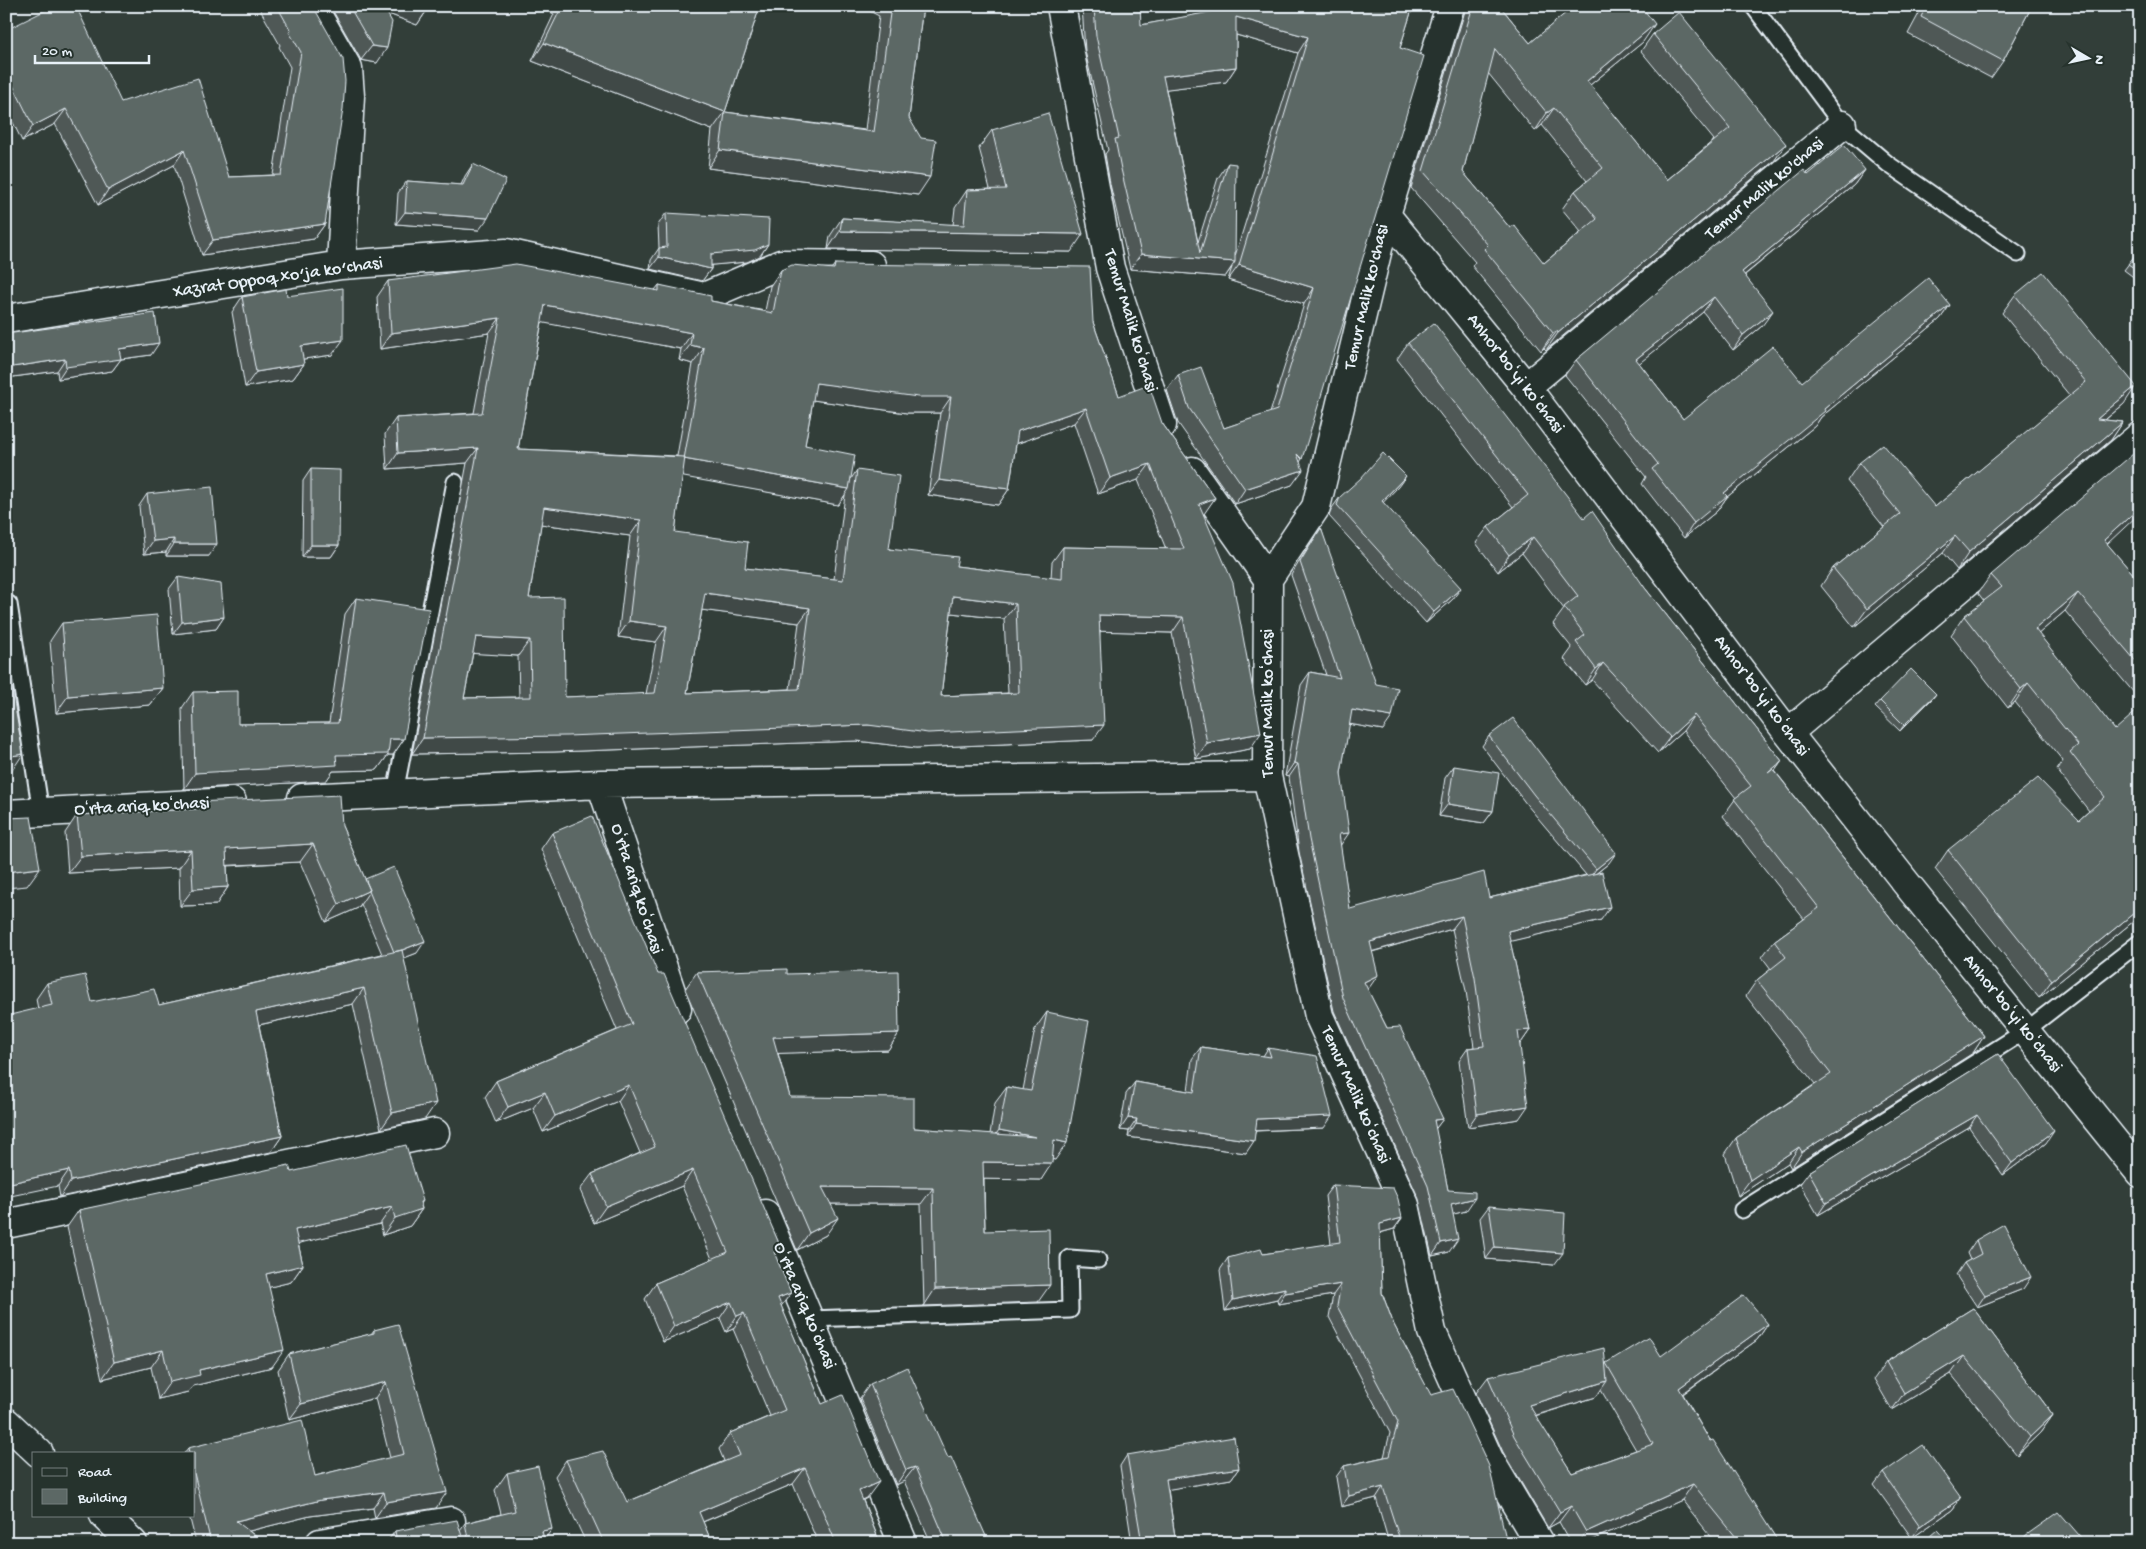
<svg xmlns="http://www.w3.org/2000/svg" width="2146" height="1549" viewBox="0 0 2146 1549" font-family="'Gochi Hand',sans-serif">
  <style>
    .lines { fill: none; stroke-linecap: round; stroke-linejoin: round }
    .lane-casing { stroke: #e8f1f8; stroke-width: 19 }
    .street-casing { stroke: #e8f1f8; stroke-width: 31 }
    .lane { stroke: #26332d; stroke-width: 15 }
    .street { stroke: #26332d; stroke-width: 28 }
    .wall { fill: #4f5957; stroke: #e8f1f8; fill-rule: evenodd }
    .shaded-wall { fill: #404947; stroke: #e8f1f8 }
    .building { fill: #5c6865; stroke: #e8f1f8; fill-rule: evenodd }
    .labels { text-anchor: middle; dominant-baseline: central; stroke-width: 4; stroke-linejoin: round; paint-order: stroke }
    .street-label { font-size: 18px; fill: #e8f1f8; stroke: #26332d }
  </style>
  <rect width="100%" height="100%" fill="#323e39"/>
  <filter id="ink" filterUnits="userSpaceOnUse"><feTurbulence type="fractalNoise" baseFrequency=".02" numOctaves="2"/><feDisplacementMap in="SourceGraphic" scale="10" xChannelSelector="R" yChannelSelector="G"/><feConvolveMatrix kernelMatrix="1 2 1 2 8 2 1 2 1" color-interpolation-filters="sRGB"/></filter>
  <g filter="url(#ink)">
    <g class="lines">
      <!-- lane casing -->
      <g class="lane-casing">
        <path id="lane" d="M1753 6 1842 125 1888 164 2018 254
          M9 604 41 813
          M395 793 455 482
          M1742 1210 2025 1031 2140 942
          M810 1319 1070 1310 1069 1258 1098 1260"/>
      </g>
      <!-- street casing -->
      <g class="street-casing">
        <path id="street" d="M312 6 348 69 350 96 341 265
          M1061 6 1110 268 1162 425
          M1386 215 1526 387 1788 733 1906 883 2140 1173
          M6 319 341 265 506 253 704 297 781 264 871 265
          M1526 387 1842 125
          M1192 471 1268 579 1267 776 1319 1016 1405 1205 1432 1332 1489 1459 1539 1543
          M1268 579 1316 507 1386 215 1450 6
          M1788 733 2140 436
          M601 784 1267 776
          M302 798 601 784 677 1009
          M6 814 232 802
          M765 1214 903 1543
          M6 1224 435 1133
          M6 1422 39 1453
          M104 1515 133 1543
          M320 1543 451 1521"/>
      </g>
      <!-- lane -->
      <use href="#lane" class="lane"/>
      <!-- street -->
      <use href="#street" class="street"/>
    </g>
    <!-- wall -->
    <path class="wall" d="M258 6H313L325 224 314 239 202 255 174 165 98 205 55 124 22 141 6 108V30L121 102 229 177 273 175 290 67 279 47 280 45Z
      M330 6H383L386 12 388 6H430L417 25 386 13 377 63 361 60Z
      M539 6H760L725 112 865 130 879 16 860 6H923L909 118 918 195 708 168 712 130 532 61 554 14Z
      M1082 6H1127L1141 25 1207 13 1209 6H1413L1400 48 1302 459 1300 462 1292 485 1235 504 1178 423 1167 390 1178 375 1224 428 1270 413 1304 304 1228 280 1232 267 1225 277 1130 269 1110 184 1105 154 1108 150 1085 51ZM1236 35 1298 53 1235 256 1228 163 1218 178 1198 242 1166 89 1226 82 1236 67Z
      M1465 6H1500L1530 43 1573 7 1572 6H1641L1643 42 1590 85 1667 180 1714 140 1641 51 1653 34 1786 144 1774 161 1546 350 1544 348 1541 351 1472 266 1475 262 1411 188 1465 11ZM1488 73 1535 131 1542 125 1587 181 1575 191 1562 209 1581 232 1544 263 1510 228 1463 172Z
      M1923 6H2032L2003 61 1991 78 1908 34Z
      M992 130 1071 252 828 249 830 236 842 218 953 225 955 208 967 190 990 189 979 148Z
      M473 164 479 230 396 224 398 193 407 181 461 185 465 176Z
      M1865 170 1854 185 1745 275 1762 326 1733 350 1703 312 1639 363 1683 419 1802 382 1950 305 1940 319 1821 417 1815 426 1727 497 1717 511 1684 538 1642 484 1646 477 1565 375 1576 360 1808 175Z
      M666 213 768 244 760 256 747 262 711 265V269L702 281 650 269 651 260 659 248 658 225Z
      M2140 249V282L2124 270Z
      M835 264 1093 322 1119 396 1162 423 1215 498 1203 514 1250 749 1196 759 1172 633 1100 631 1093 740 916 748 857 741 554 752 412 754 467 463 387 469 385 434 396 418 474 413 489 333 380 349 377 297 388 281 655 290 659 285 711 301 765 311 770 286 781 270 832 268ZM542 322 681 349 679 360 693 364 677 456 518 449ZM813 400 907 413H940L928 495 998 505 1009 489 1016 444 1074 423 1098 494 1138 480 1166 549 1063 547 1052 562 1051 578 956 566 889 549 857 470 851 479 805 445ZM682 476 838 505 845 495 834 579 745 568 675 532ZM541 524 630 536 618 637 656 642 646 694 565 697 529 598ZM702 610 799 623 790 689 687 693ZM951 613 1004 619 1008 693 941 696ZM473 653 518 656 519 697 464 698Z
      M2015 295 2124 404 2105 420 2123 422 2111 440 1957 570 1943 553 1854 627 1821 586 1833 568 1884 527 1847 481 1859 463 1935 507 2070 396 2002 313Z
      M242 297 332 355 303 359 304 364 293 379 245 387 232 312Z
      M6 334 151 355 121 359 112 371 58 379 57 371 6 378Z
      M1408 343 1584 518 1645 588 1782 761 1775 771 1984 1036 1973 1053 1791 1168 1788 1163 1738 1196 1725 1154 1736 1138 1815 1084 1746 996 1757 980 1771 969 1762 957 1774 941 1804 919 1723 816 1736 798 1683 731 1658 753 1592 680 1585 685 1564 659 1572 648 1553 624 1564 609 1522 553 1498 572 1476 543 1488 527 1513 507 1397 359Z
      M311 469 339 545 331 557H302L303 481Z
      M1398 487 1383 502 1453 599 1426 623 1329 516 1332 508 1340 497Z
      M147 494 209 556H166V552L144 554 139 506Z
      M1321 528 1383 730 1349 724 1341 773 1340 845 1350 909 1489 898 1586 875 1527 805 1482 746 1489 736 1609 863 1597 873 1601 920 1510 941 1530 1030 1521 1043H1520L1519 1119 1468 1127 1459 1061 1468 1048 1474 1047 1466 991 1452 929 1372 952 1369 988 1367 989 1387 1028 1443 1119 1435 1129 1448 1190 1466 1211 1453 1214 1449 1252 1432 1256 1419 1199 1334 1011 1299 852 1289 777 1285 776 1301 685 1310 672 1326 675 1291 575 1312 541Z
      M2107 544 2140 582V700L2065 611 2038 634 2115 730 2140 916 2039 998 1935 869 1948 850 2079 820 2089 811 2057 770 2063 761 2015 702 2008 708 1951 635 1964 616 1984 601 1978 593 1991 575Z
      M178 577 224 617 216 629 173 634 169 589Z
      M356 598 404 739 393 755H388L377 770 333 771 326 781 184 789 182 708 193 692 238 724 329 723 345 614Z
      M62 623 163 688 150 705 56 713 50 641Z
      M1936 694 1931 700 1900 731 1875 707 1880 701Z
      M1454 766 1493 811 1484 823 1439 816 1445 778Z
      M197 802 342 826 365 879 417 953 404 958 425 1119 381 1129 353 1004 259 1025 282 1136 271 1152 60 1197 58 1186 38 1009 36 999 47 983 92 1002 159 1005 382 954 361 904 358 908 326 922 300 862 227 866 228 887 216 905 180 906 179 868 68 873 65 833 77 815 192 809Z
      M552 833 658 974 781 1248 775 1256 791 1293 781 1306 822 1404 867 1498 863 1500 880 1543H818L793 1484 703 1522 712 1543H586L555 1476 566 1460 627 1502 724 1461 719 1449 730 1433 770 1416 733 1329 726 1332 720 1318 663 1342 645 1299 656 1283 712 1259 682 1186 594 1223 580 1190 592 1174 640 1153 618 1101 543 1132 533 1108 496 1123 485 1097 496 1081 617 1030 541 849Z
      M697 972 787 974 899 1033 888 1050 778 1053 790 1097 914 1128 990 1134 995 1103 1007 1087 1023 1090 1035 1029 1047 1012 1055 1160 1053 1159 1041 1180 984 1179 985 1231 1038 1302 924 1306 921 1204H831L826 1235 797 1250 685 989Z
      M1201 1047 1263 1056 1268 1048 1324 1128 1256 1131 1246 1153 1128 1137 1129 1131 1120 1130 1126 1094 1135 1082 1188 1091 1192 1059Z
      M1998 1054 2046 1143 2003 1175 1969 1127 1818 1215 1800 1184 1809 1172Z
      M291 1172 421 1204 422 1209 410 1226 383 1235 380 1224 298 1243 303 1265 291 1282 269 1287 272 1367 193 1386 188 1392 158 1399 151 1367 102 1379 67 1227 79 1210Z
      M1333 1185 1402 1218 1394 1229 1380 1233 1382 1293 1394 1325 1507 1543H1389L1376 1498 1341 1507 1336 1477 1344 1466 1384 1457 1390 1433 1329 1317 1333 1295 1278 1304 1277 1299 1225 1311 1220 1270 1228 1258 1263 1254 1331 1244 1325 1196Z
      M1489 1206 1554 1265 1486 1259 1480 1218Z
      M1976 1240 2023 1289 1977 1307 1956 1275 1964 1263 1970 1260 1967 1253Z
      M1973 1308 2053 1415 2040 1433 2017 1455 1951 1374 1892 1410 1874 1379 1886 1362Z
      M1768 1324 1757 1340 1683 1394 1710 1441 1779 1543H1716L1682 1500 1585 1543H1571L1559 1522 1548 1528 1503 1452 1476 1393 1488 1377 1605 1364 1606 1363 1661 1356ZM1601 1390 1636 1450 1572 1473 1535 1416 1596 1397Z
      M374 1330 436 1508 375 1518 373 1508 310 1516 249 1531 264 1543H196L189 1515H194V1453H184L188 1448 315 1476 390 1458 375 1398 289 1420 278 1370 289 1354 371 1334Z
      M870 1384 948 1458 989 1543H931L904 1481 896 1485 860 1398Z
      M1127 1455 1239 1468 1231 1479 1168 1489 1176 1543H1132L1120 1466Z
      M507 1473 544 1539 545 1543H386L395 1531 460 1530 465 1523 501 1514 495 1490Z
      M1883 1473 1961 1498 1952 1510 1912 1538 1874 1485Z
      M2025 1536 2086 1543H2020Z"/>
    <!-- shaded-wall -->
    <path class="shaded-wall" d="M390 6H427L429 7 417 25 386 13Z
      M1236 17 1308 37 1298 53 1226 32Z
      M1655 24 1643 42 1574 98 1587 81Z
      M544 43 725 112 712 130 532 61Z
      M372 46 387 48 377 63 361 60Z
      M1236 67 1226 82 1152 91 1163 76Z
      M1554 108 1542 125 1535 131 1547 113Z
      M66 109 55 124 22 141 33 126Z
      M1786 144 1774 161 1546 350 1558 333Z
      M184 150 174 165 98 205 108 190Z
      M720 150 930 177 918 195 708 168Z
      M1865 170 1854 185 1731 286 1742 272Z
      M405 212 488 218 479 230 396 224Z
      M325 224 314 239 202 255 213 240Z
      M840 231 1083 234 1071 252 828 249Z
      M768 244 760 256 747 262 703 266 711 254Z
      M1141 254 1235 262 1225 277 1130 269Z
      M659 257 711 269 702 281 650 269Z
      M1239 265 1314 288 1304 304 1228 280Z
      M1714 297 1703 312 1626 374 1636 359Z
      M545 305 692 333 681 349 534 321Z
      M1950 305 1940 319 1821 417 1815 426 1727 497 1717 511 1684 538 1694 523 1724 493 1824 409Z
      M1773 311 1762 326 1733 350 1743 335Z
      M500 318 489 333 380 349 391 333Z
      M1557 331 1544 348 1541 351 1553 333Z
      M343 340 332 355 290 361 301 346Z
      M159 343 151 355 121 359 112 371 58 379 66 367 119 349Z
      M690 345 704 348 693 364 679 360Z
      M65 359 57 371 6 378V368Z
      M304 364 293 379 245 387 256 372Z
      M816 383 951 397 940 413H907L805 399Z
      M2136 386 2124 404 2084 437 2097 419Z
      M1086 408 1074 423 1007 447 1018 431Z
      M2123 422 2111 440 1957 570 1969 552Z
      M478 448 467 463 387 469 398 453Z
      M684 459 849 489 838 505 673 475Z
      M1150 464 1138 480 1098 494 1110 478Z
      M1303 470 1292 485 1235 504 1245 489Z
      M1406 476 1398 487 1374 512 1382 501Z
      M939 480 1009 489 998 505 928 495Z
      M1215 498 1204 514 1187 520 1199 504Z
      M544 507 641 520 630 536 533 523Z
      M2140 507V513L2091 559 2104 540Z
      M1955 536 1943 553 1854 627 1867 609Z
      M1533 537 1522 553 1498 572 1509 555Z
      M174 539 166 552 144 554 153 541Z
      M174 544H217L209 556H166Z
      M311 545H339L331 557H302Z
      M1461 588 1453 599 1426 623 1434 612Z
      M705 593 810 608 799 623 693 609Z
      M2078 593 2065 611 2022 648 2035 629Z
      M953 596 1016 604 1004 619 942 612Z
      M1099 615 1183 617 1172 633 1088 631Z
      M224 617 216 629 173 634 182 622Z
      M629 621 667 626 656 642 618 637Z
      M476 637 530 640 518 656 465 653Z
      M1603 663 1592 680 1585 685 1596 669Z
      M2028 683 2015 702 2008 708 2021 689Z
      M163 688 150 705 56 713 68 696Z
      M1936 694 1931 700 1900 731 1904 725Z
      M1352 710 1392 717 1383 730 1343 723Z
      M1694 715 1683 731 1658 753 1670 737Z
      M868 725H1104L1093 740 916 748 857 741 554 752 412 754 423 738Z
      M1261 733 1250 749 1196 759 1207 743Z
      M390 739H404L393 755H388L377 770 333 771 326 781 184 789 195 773 336 755Z
      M23 754 9 775H6V757Z
      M1782 761 1770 777 1768 773Z
      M1294 763 1298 764 1289 777 1285 776Z
      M1448 804 1493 811 1484 823 1439 816Z
      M1349 833 1340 846 1339 834Z
      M313 844 300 862 214 866 226 849Z
      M191 850 179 868 68 873 81 856Z
      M1616 853 1609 863 1589 879 1596 869Z
      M40 868 27 886 6 888V872Z
      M228 887 216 905 180 906 193 889Z
      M370 890 358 908 326 922 339 904Z
      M1610 907 1601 920 1499 944 1508 931Z
      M2140 908V916L2039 998 2052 980Z
      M1462 916 1452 929 1360 955 1370 942Z
      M425 941 417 953 386 965 395 953Z
      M1378 975 1369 988 1355 995 1364 982Z
      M364 988 353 1004 245 1028 256 1012Z
      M1530 1030 1521 1043 1509 1044 1518 1031Z
      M899 1033 888 1050 761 1054 773 1037Z
      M1984 1036 1973 1053 1791 1168 1802 1152Z
      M629 1085 618 1101 543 1132 555 1116Z
      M545 1092 533 1108 496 1123 508 1107Z
      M436 1103 425 1119 381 1129 392 1113Z
      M1528 1106 1519 1119 1468 1127 1477 1114Z
      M1977 1115 1969 1127 1818 1215 1826 1203Z
      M1332 1116 1324 1128 1249 1131 1257 1119Z
      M1128 1118 1137 1119 1129 1131 1120 1130Z
      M1443 1119 1433 1132 1434 1120Z
      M1136 1124 1254 1141 1246 1153 1128 1137Z
      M999 1130 1036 1137 987 1147Z
      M2054 1131 2046 1143 2003 1175 2012 1163Z
      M282 1136 271 1152 60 1197 71 1181Z
      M1054 1140 1067 1143 1055 1160 1042 1157Z
      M1799 1147 1788 1163 1738 1196 1750 1180Z
      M983 1162 1052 1163 1041 1180 972 1179Z
      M69 1170 58 1186 6 1197V1184Z
      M693 1170 682 1186 594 1223 606 1206Z
      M822 1187 933 1188 921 1204H810Z
      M1475 1198 1466 1211 1442 1217 1451 1204Z
      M423 1201 416 1211 422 1209 410 1226 383 1235 395 1218Z
      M392 1207 380 1224 283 1247 295 1230Z
      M838 1218 826 1235 797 1250 809 1233Z
      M1402 1218 1394 1229 1372 1235 1380 1224Z
      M1458 1239 1449 1252 1432 1256 1441 1243Z
      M1495 1247 1563 1253 1554 1265 1486 1259Z
      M781 1248 769 1264 774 1252Z
      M303 1265 291 1282 254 1291 266 1274Z
      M2031 1277 2023 1289 1977 1307 1985 1295Z
      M1341 1284 1333 1295 1278 1304 1285 1293Z
      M1050 1285 1038 1302 924 1306 935 1289Z
      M1285 1288 1277 1299 1225 1311 1233 1300Z
      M791 1293 779 1309 778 1298Z
      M731 1302 720 1318 663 1342 674 1326Z
      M744 1313 733 1329 726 1332 737 1316Z
      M1768 1324 1757 1340 1668 1404 1679 1388Z
      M163 1350 151 1367 102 1379 114 1362Z
      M284 1350 272 1367 193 1386 188 1392 158 1399 170 1382 199 1370Z
      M1964 1356 1951 1374 1892 1410 1904 1393Z
      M1607 1381 1596 1397 1517 1421 1529 1405Z
      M386 1382 375 1398 289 1420 301 1404Z
      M2053 1415 2040 1433 2017 1455 2030 1437Z
      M915 1467 904 1481 896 1485 906 1470Z
      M805 1468 793 1484 688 1528 699 1512Z
      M1239 1468 1231 1479 1159 1491 1166 1479Z
      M879 1482 867 1498 847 1507 859 1491Z
      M1693 1484 1682 1500 1585 1543H1578L1586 1532Z
      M1383 1487 1376 1498 1341 1507 1349 1496Z
      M384 1492 373 1508 310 1516 225 1537 236 1521 321 1500Z
      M447 1492 436 1508 375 1518 386 1502Z
      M1961 1498 1952 1510 1912 1538 1920 1526Z
      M1571 1506 1559 1522 1548 1528 1560 1512Z
      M552 1529 542 1543V1531Z"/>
    <!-- building -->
    <path class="building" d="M54 6H76L121 102 198 78 229 177 281 175 301 52 289 32 291 31 277 6H313L343 59 345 81 343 109 325 224 213 240 184 150 108 190 66 109 33 126 8 75H6V30Z
      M349 6H383L392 22 387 48 372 46Z
      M562 6H760L725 112 544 43Z
      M891 6H923L909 118 921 138 936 140 930 177 720 150 725 112 874 132Z
      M1094 6H1140L1141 25 1215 11 1216 6H1413L1400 48 1424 56 1302 459 1297 454 1303 470 1245 489 1189 408 1178 375 1201 367 1224 428 1277 410 1314 288 1239 265 1308 37 1236 17V67L1163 76 1200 253 1228 163 1236 164 1235 262 1141 254 1121 169 1115 139 1119 138 1096 36Z
      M1473 6H1500L1530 43 1574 6H1641L1655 24 1587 81 1667 180 1730 128 1653 34 1679 12 1786 144 1558 333 1557 331 1553 333 1484 249 1488 245 1423 171ZM1495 49 1547 113 1554 108 1603 168 1575 191 1597 219 1544 263 1514 225 1510 228 1463 172Z
      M1926 6H2032L2003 61 1921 17Z
      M1048 113 1083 234 840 231 842 218 964 225 967 190 1006 189 992 130Z
      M1844 145 1865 170 1742 272 1773 311 1743 335 1714 297 1636 359 1683 419 1773 346 1802 382 1928 278 1950 305 1824 409 1825 411 1724 493 1727 496 1694 523 1652 469 1658 464 1576 360 1804 170 1808 175Z
      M473 164 506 180 488 218 405 212 407 181 463 185Z
      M666 213 769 219 768 244 755 250 711 254V269L659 257V248L667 247Z
      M2140 249V272L2128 264Z
      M516 264 659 291V285L711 296V301L773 313 781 270 792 265 834 269 835 264 1090 267 1093 322 1119 396 1149 385 1162 423 1215 498 1199 504 1233 583 1261 733 1207 743 1183 617 1099 615 1104 725 928 733 868 725 566 736 423 738 478 448 398 453 396 418 482 413 500 318 391 333 388 281ZM545 305 692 333 690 345 704 348 684 459 849 489 855 455 805 445 816 383 918 397H951L939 480 1009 489 1018 431 1086 408 1110 478 1150 464 1184 549 1063 547 1062 579 956 566 958 557 889 549 899 476 857 470 843 580 745 568 748 542 675 532 685 457 518 449ZM544 507 641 520 629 621 667 626 655 693 565 697 564 597 529 598ZM705 593 810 608 799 689 687 693ZM953 596 1016 604 1019 693 941 696ZM476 637 530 640 531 697 464 698Z
      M2043 272 2136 386 2097 419 2123 422 1969 552 1955 536 1867 609 1833 568 1900 514 1859 463 1883 444 1935 507 2086 382 2015 295Z
      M343 288V340L301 346 304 364 256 372 242 297 286 289 287 296Z
      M155 313 159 343 119 349 121 359 66 367 65 359 6 368V334Z
      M1434 323 1584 518 1592 511 1645 588 1782 761 1768 773 1773 769 1984 1036 1802 1152 1799 1147 1750 1180 1736 1138 1831 1074 1757 980 1786 957 1774 941 1819 908 1734 799 1751 786 1694 715 1670 737 1603 663 1596 669 1576 642 1585 635 1564 607 1578 596 1533 537 1509 555 1488 527 1528 495 1408 343Z
      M2140 448V507L2104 540 2140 582V666L2078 593 2035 629 2115 730 2140 708V908L2052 980 1948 850 2038 778 2079 820 2105 797 2070 752 2078 745 2028 683 2021 689 1964 616 2002 587 1991 575Z
      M1383 453 1406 476 1382 501 1461 588 1434 612 1337 505 1340 497 1361 478Z
      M311 469 340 470 339 545H311Z
      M212 487 217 544H174V539L153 541 147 494Z
      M1321 528 1376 684 1398 688 1392 717 1352 710 1341 773 1349 833 1339 834 1350 909 1484 872 1489 898 1602 872 1610 907 1508 931 1530 1030 1518 1031 1528 1106 1477 1114 1468 1048 1484 1046 1475 978 1462 916 1370 942 1378 975 1364 982 1387 1028 1400 1027 1443 1119 1434 1120 1448 1190 1475 1192V1198L1451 1204 1458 1239 1441 1243 1428 1186 1343 998 1309 839 1298 764 1294 763 1310 672 1340 678 1300 562Z
      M178 577 221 584 224 617 182 622Z
      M356 598 429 609 404 739H390L388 754 336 755 337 765 195 773 193 692 238 691V724L338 723Z
      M157 615 163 688 68 696 62 623Z
      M6 654 23 754 6 757Z
      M1911 669 1936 694 1904 725 1880 701Z
      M1513 718 1616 853 1596 869 1534 795 1489 736Z
      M1454 766 1499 773 1493 811 1448 804Z
      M340 795 342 826 370 890 339 904 313 844 226 849 228 887 193 889 191 850 81 856 77 815 197 809V802Z
      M592 816 658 974H664L781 1248 774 1252 791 1293 778 1298 822 1404 843 1395 879 1482 859 1491 880 1543H836L805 1468 699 1512 712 1543H604L566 1460 603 1451 627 1502 740 1455 730 1433 785 1410 744 1313 737 1316 731 1302 674 1326 656 1283 728 1252 693 1170 606 1206 592 1174 655 1147 629 1085 555 1116 545 1092 508 1107 496 1081 632 1024 552 833Z
      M31 817 40 868 6 872V818Z
      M394 867 425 941 402 950 394 952 369 891 370 890 365 879Z
      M402 950 436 1103 392 1113 364 988 256 1012 282 1136 71 1181 69 1170 6 1184V1016L52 1005 47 983 85 975 92 1002 154 989 159 1005Z
      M787 969V974L898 971 899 1033 773 1037 790 1097 914 1098V1128L1036 1137 999 1130 1007 1087 1031 1091 1047 1012 1089 1021 1067 1143 1054 1140 1052 1163 983 1162 985 1231 1049 1229 1050 1285 935 1289 933 1188 822 1187 838 1218 809 1233 697 972Z
      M1201 1047 1271 1057 1268 1048 1317 1056 1332 1116 1257 1119 1254 1141 1136 1124 1137 1119 1128 1118 1135 1082 1194 1092Z
      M1998 1054 2054 1131 2012 1163 1977 1115 1826 1203 1809 1172Z
      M406 1145 423 1201 420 1202 422 1209 395 1218 392 1207 295 1230 303 1265 266 1274 284 1350 199 1370 200 1375 170 1382 163 1350 114 1362 79 1210 289 1165 291 1172Z
      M1333 1185 1393 1188 1398 1199 1402 1218 1380 1224 1382 1293 1394 1325 1431 1395 1453 1389 1489 1466 1507 1543H1401L1383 1487 1349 1496 1344 1466 1389 1456 1398 1422 1337 1306 1341 1284 1285 1293V1288L1233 1300 1228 1258 1261 1249 1263 1254 1340 1242Z
      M1489 1206 1565 1213 1563 1253 1495 1247Z
      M2004 1224 2031 1277 1985 1295 1964 1263 1981 1254 1976 1240Z
      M1744 1295 1768 1324 1679 1388 1710 1441 1713 1440 1779 1543H1726L1736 1537 1693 1484 1586 1532 1571 1506 1560 1512 1514 1436 1488 1377 1604 1348 1607 1381 1529 1405 1572 1473 1653 1444 1606 1363 1649 1337 1661 1356Z
      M1973 1308 2053 1415 2030 1437 1964 1356 1904 1393 1886 1362Z
      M398 1324 447 1492 386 1502 384 1492 321 1500 236 1521 264 1543H211L194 1473V1453H189L188 1448 302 1420 315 1476 404 1454 386 1382 301 1404 289 1354 374 1333V1330Z
      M907 1367 948 1458 951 1457 989 1543H947L915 1467 906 1470 870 1384Z
      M1234 1437 1239 1468 1166 1479 1176 1543H1142L1127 1455Z
      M1923 1445 1961 1498 1920 1526 1883 1473Z
      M538 1466 552 1529 542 1531 545 1543H469L465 1523 515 1511 507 1473Z
      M2059 1512 2086 1543H2032L2025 1536Z
      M457 1520 464 1543H397L395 1531Z
      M1938 1530 1950 1543H1923Z"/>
  </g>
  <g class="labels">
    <!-- street labels -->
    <g class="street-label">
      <text transform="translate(1765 189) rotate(-40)">Temur Malik ko'chasi</text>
      <text transform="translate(278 278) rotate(-8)">Xazrat Oppoq xo‘ja ko‘chasi</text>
      <text transform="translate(1367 297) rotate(-77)">Temur Malik ko'chasi</text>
      <text transform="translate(1130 321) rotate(73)">Temur Malik koʻchasi</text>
      <text transform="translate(1515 374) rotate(52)">Anhor boʻyi koʻchasi</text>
      <text transform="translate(1761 696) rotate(53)">Anhor boʻyi koʻchasi</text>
      <text transform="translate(1268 703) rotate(-90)">Temur Malik koʻchasi</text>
      <text transform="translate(142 807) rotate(-3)">Oʻrta ariq koʻchasi</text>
      <text transform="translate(636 889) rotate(72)">Oʻrta ariq koʻchasi</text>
      <text transform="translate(2012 1014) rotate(51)">Anhor boʻyi koʻchasi</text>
      <text transform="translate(1355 1095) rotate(66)">Temur Malik koʻchasi</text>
      <text transform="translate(804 1306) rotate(67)">Oʻrta ariq koʻchasi</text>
    </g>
  </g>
  <!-- margin -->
  <rect width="2146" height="1549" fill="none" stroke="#26332d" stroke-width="25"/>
  <rect x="12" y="12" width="2121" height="1524" fill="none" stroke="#e8f1f8" stroke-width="2" filter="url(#ink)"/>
  <!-- legend -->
  <rect x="32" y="1452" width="162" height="65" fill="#26332d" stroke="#747f7e"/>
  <rect x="42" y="1468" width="25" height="8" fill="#26332d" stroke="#747f7e"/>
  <text x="78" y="1476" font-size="15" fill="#e8f1f8">Road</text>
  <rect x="42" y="1489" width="25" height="15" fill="#5c6865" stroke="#747f7e"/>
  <text x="78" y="1502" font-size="15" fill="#e8f1f8">Building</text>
  <!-- north arrow -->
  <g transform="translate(2088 58) rotate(99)" stroke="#26332d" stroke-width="4" paint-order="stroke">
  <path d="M0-4L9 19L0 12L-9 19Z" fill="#e8f1f8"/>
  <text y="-8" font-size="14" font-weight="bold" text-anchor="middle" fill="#e8f1f8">N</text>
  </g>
  <!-- scale -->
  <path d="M35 55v8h114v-8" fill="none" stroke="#e8f1f8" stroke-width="2.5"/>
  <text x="42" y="55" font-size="15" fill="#e8f1f8" stroke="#26332d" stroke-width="4" paint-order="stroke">20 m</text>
</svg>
